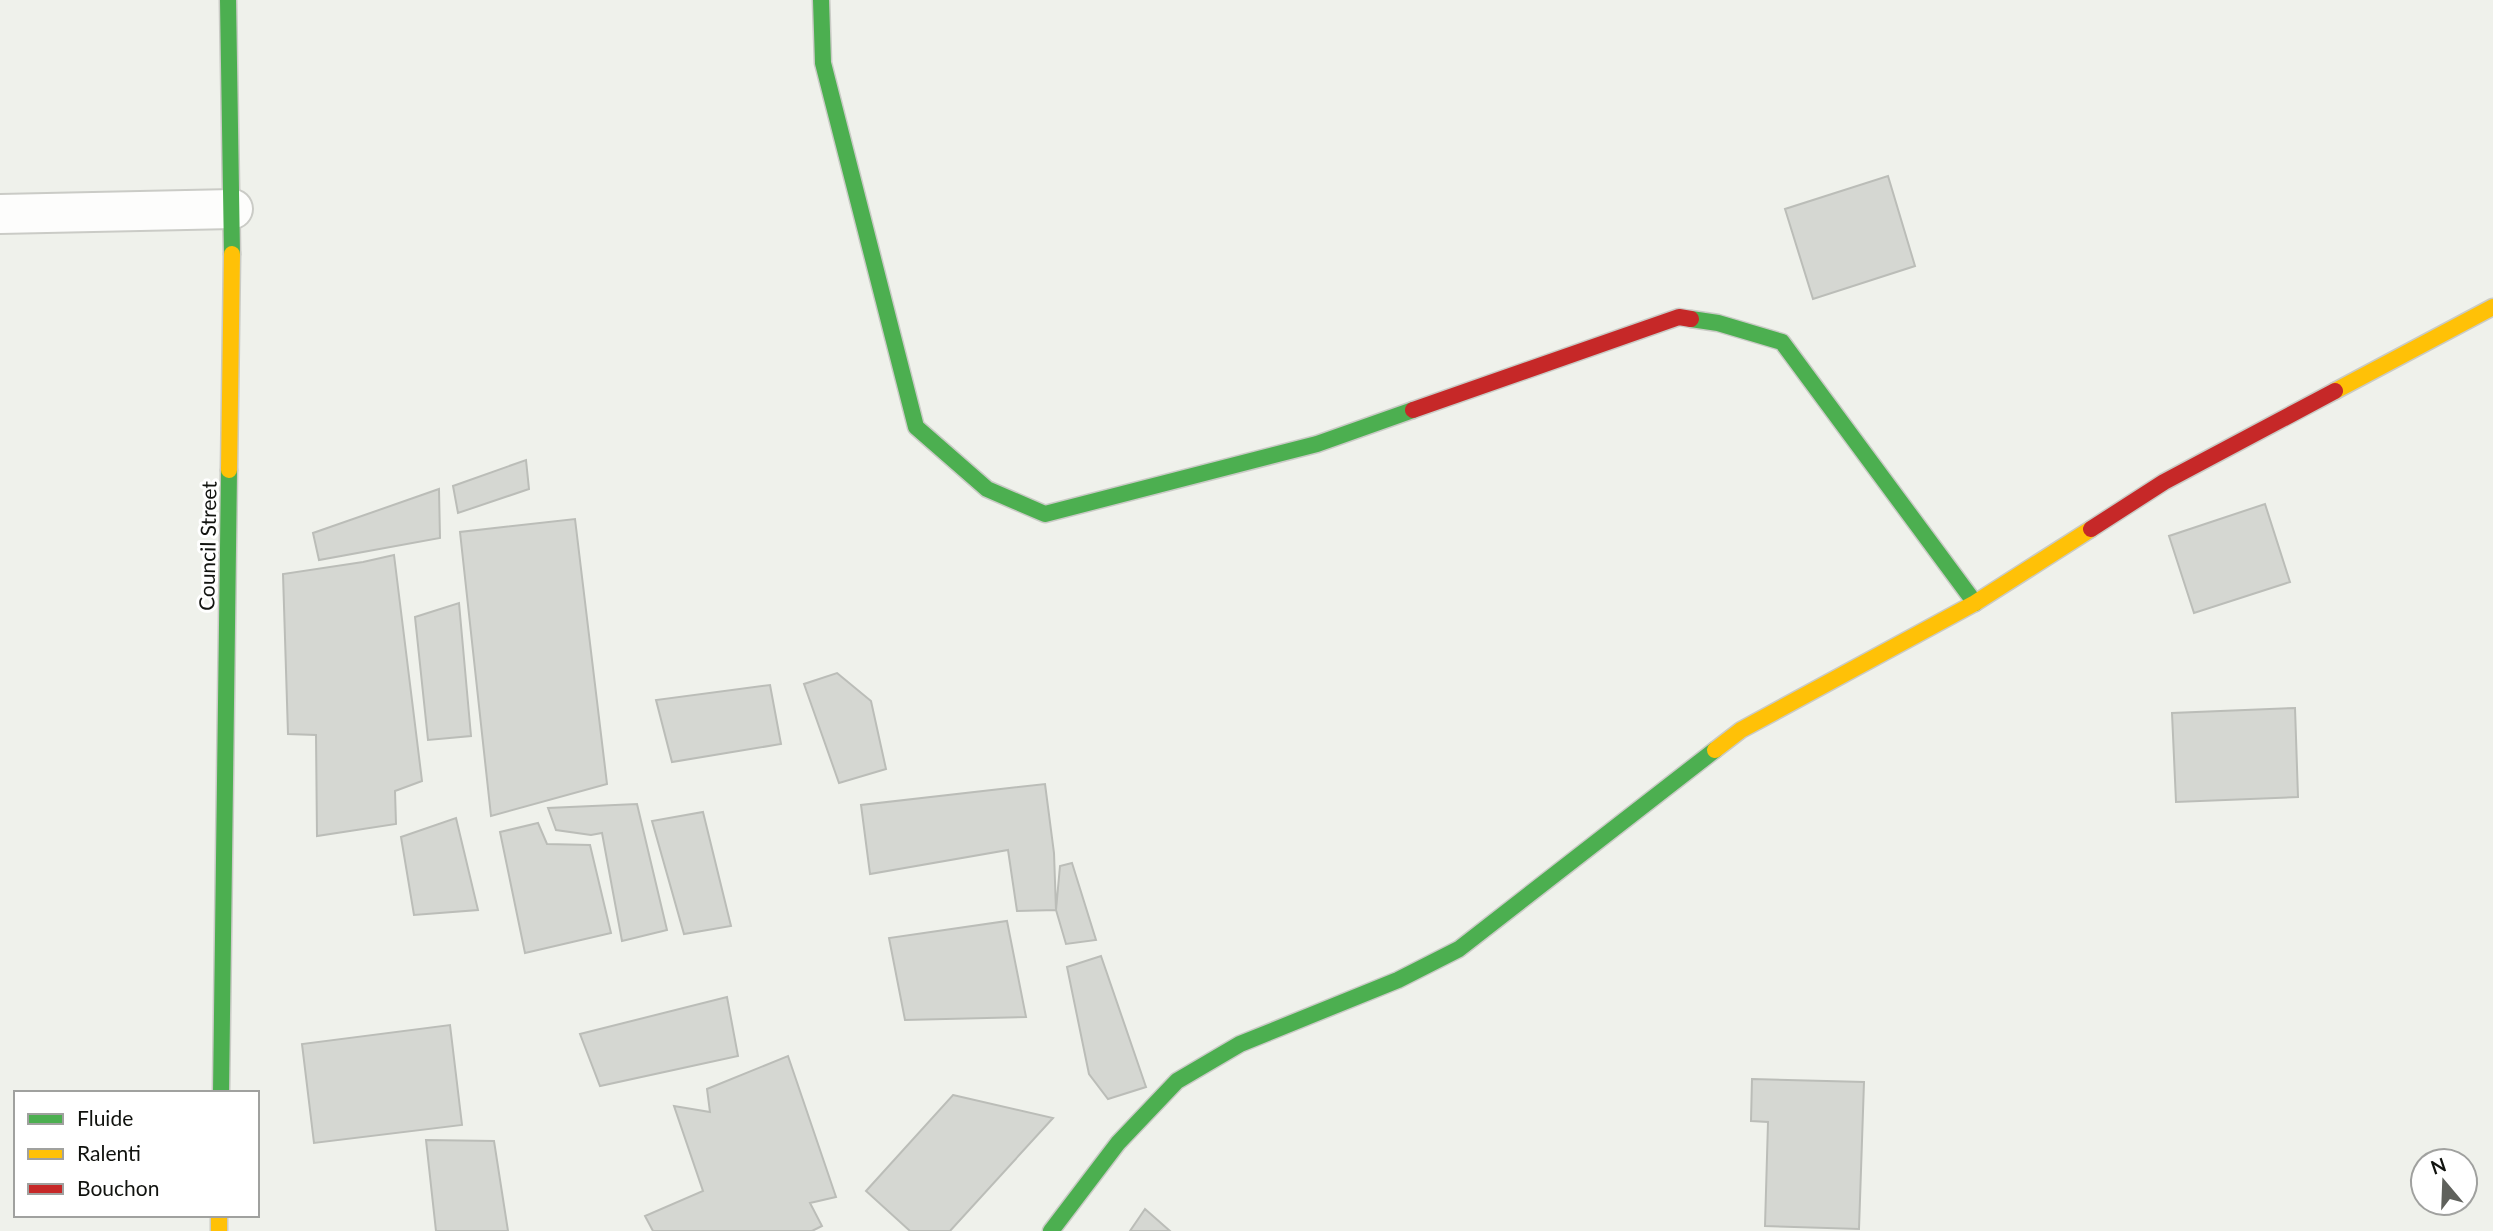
<svg xmlns="http://www.w3.org/2000/svg" width="2493" height="1231" viewBox="0 0 2493 1231" font-family="Lato,sans-serif">
  <style>
    .building { fill: #d5d7d2; stroke: #bbbdb8; stroke-width: 2 }
    .lines { fill: none; stroke-linecap: round; stroke-linejoin: round }
    .street-casing { stroke: #cacbc6; stroke-width: 42 }
    .fast-casing { stroke: #cacbc6; stroke-width: 19 }
    .slow-casing { stroke: #cacbc6; stroke-width: 19 }
    .jam-casing { stroke: #cacbc6; stroke-width: 19 }
    .street { stroke: #fdfdfc; stroke-width: 38 }
    .fast { stroke: #4caf50; stroke-width: 16 }
    .slow { stroke: #ffc107; stroke-width: 16 }
    .jam { stroke: #c62828; stroke-width: 16 }
    .labels { text-anchor: middle; dominant-baseline: central; stroke-width: 6; stroke-linejoin: round; paint-order: stroke }
    .street-label { font-size: 21px; fill: #11130f; stroke: #fff }
  </style>
  <rect width="100%" height="100%" fill="#eff1eb"/>
  <!-- building -->
  <path class="building" d="M1888 176 1915 266 1813 299 1785 209Z
    M526 460 529 489 458 513 453 486Z
    M439 489 440 538 319 560 313 533Z
    M2265 504 2290 582 2194 613 2169 536Z
    M575 519 607 784 491 816 460 532Z
    M394 555 422 781 395 791 396 824 317 836 316 735 288 734 283 574 363 562Z
    M459 603 471 736 428 740 415 617Z
    M837 673 871 701 886 769 839 783 804 684Z
    M770 685 781 744 672 762 656 700Z
    M2295 708 2298 797 2176 802 2172 713Z
    M1045 784 1054 853 1056 910 1017 911 1008 850 870 874 861 805Z
    M637 804 667 930 622 941 602 833 591 835 556 830 548 808Z
    M703 812 731 926 684 934 652 821Z
    M456 818 478 910 414 915 401 837Z
    M538 823 547 844 590 845 611 933 525 953 500 832Z
    M1072 863 1096 940 1066 944 1056 910 1060 866Z
    M1007 921 1026 1017 905 1020 889 938Z
    M1101 956 1146 1087 1108 1099 1089 1074 1067 967Z
    M727 997 738 1056 600 1086 580 1034Z
    M450 1025 462 1125 314 1143 302 1044Z
    M788 1056 836 1197 810 1203 822 1226 812 1231H653L645 1216 703 1191 674 1106 710 1112 707 1089Z
    M1752 1079 1864 1082 1859 1229 1765 1226 1768 1122 1751 1121Z
    M953 1095 1053 1118 950 1231H910L866 1191Z
    M426 1140 494 1141 508 1231H436Z
    M1145 1209 1170 1231H1130Z"/>
  <g class="lines">
    <!-- street casing -->
    <g class="street-casing">
      <path id="street" d="M0 214 233 209"/>
    </g>
    <!-- fast casing -->
    <g class="fast-casing">
      <path id="fast" d="M228 0 232 254
        M821 0 823 63 916 427 987 489 1045 514 1317 444 1413 410
        M1691 319 1718 323 1782 342 1975 603
        M221 1093 229 470
        M1051 1231 1118 1143 1177 1081 1240 1044 1398 980 1459 949 1715 750"/>
    </g>
    <!-- slow casing -->
    <g class="slow-casing">
      <path id="slow" d="M2335 391 2493 307
        M229 470 232 254
        M1715 750 1741 730 1975 603 2091 529
        M219 1215V1231"/>
    </g>
    <!-- jam casing -->
    <g class="jam-casing">
      <path id="jam" d="M1413 410 1679 317 1691 319
        M2091 529 2164 482 2335 391"/>
    </g>
    <!-- street -->
    <use href="#street" class="street"/>
    <!-- fast -->
    <use href="#fast" class="fast"/>
    <!-- slow -->
    <use href="#slow" class="slow"/>
    <!-- jam -->
    <use href="#jam" class="jam"/>
  </g>
  <g class="labels">
    <!-- street labels -->
    <g class="street-label">
      <text transform="translate(207 546) rotate(-89)">Council Street</text>
    </g>
  </g>
  <!-- legend -->
  <rect x="14" y="1091" width="245" height="126" fill="#ffffff" stroke="#a0a19f" stroke-width="2"/>
  <rect x="28" y="1114" width="35" height="10" fill="#4caf50" stroke="#a0a19f" stroke-width="2"/>
  <text x="77" y="1126" font-size="21" fill="#11130f">Fluide</text>
  <rect x="28" y="1149" width="35" height="10" fill="#ffc107" stroke="#a0a19f" stroke-width="2"/>
  <text x="77" y="1161" font-size="21" fill="#11130f">Ralenti</text>
  <rect x="28" y="1184" width="35" height="10" fill="#c62828" stroke="#a0a19f" stroke-width="2"/>
  <text x="77" y="1196" font-size="21" fill="#11130f">Bouchon</text>
  <!-- north arrow -->
  <g transform="translate(2444 1182) rotate(341)"><circle r="33" fill="#ffffff" stroke="#a0a19f" stroke-width="2"/>
  <path d="M0-5L12 26L0 18L-12 26Z" fill="#5f615c"/>
  <text y="-10" font-size="19" font-weight="bold" text-anchor="middle" fill="#11130f">N</text>
  </g>
</svg>
